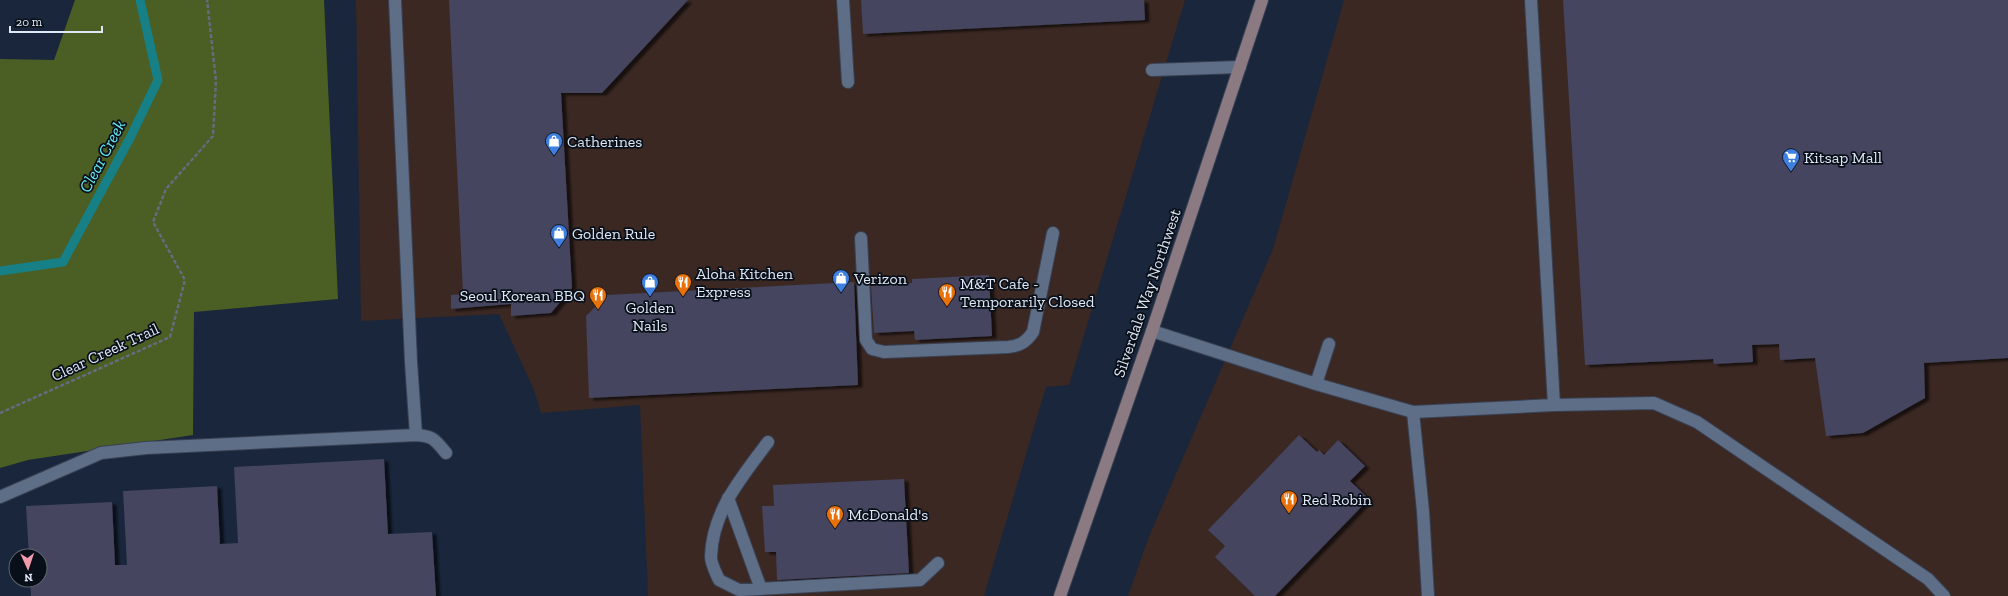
<svg xmlns="http://www.w3.org/2000/svg" width="2008" height="596" viewBox="0 0 2008 596" font-family="'Zilla Slab',serif">
  <style>
    .commercial { fill: #3b2823 }
    .forest { fill: #4b5e23 }
    .lines { fill: none; stroke-linecap: round; stroke-linejoin: round }
    .stream { stroke: #178086; stroke-width: 9 }
    .building { fill: #44445e; filter: url(#shadow) }
    .lane-casing { stroke: #394254; stroke-width: 14 }
    .secondary-casing { stroke: #394254; stroke-width: 14 }
    .path { stroke: #626e80; stroke-width: 2.5; stroke-dasharray: 4 2; stroke-linecap: butt }
    .lane { stroke: #5f6e87; stroke-width: 12 }
    .secondary { stroke: #8c7a83; stroke-width: 12 }
    .labels { text-anchor: middle; dominant-baseline: central; stroke-width: 3.5; stroke-linejoin: round; paint-order: stroke }
    .poi-label { font-size: 16px; fill: #dfe8f6; stroke: #090f18; text-anchor: start }
    .street-label { font-size: 16px; fill: #dfe8f6; stroke: #090f18 }
    .water-label { font-size: 17px; font-style: italic; fill: #66eef6; stroke: #090f18 }
  </style>
  <defs>
    <filter id="shadow"><feDropShadow dx="4.5" dy="2.5" stdDeviation="1" flood-color="#0009"/></filter>
  </defs>
  <rect width="100%" height="100%" fill="#19263b"/>
  <!-- commercial -->
  <path class="commercial" d="M356 0H1185L1069 385 1046 387 984 596H648L640 405 541 413 534 390 499 314 361 321Z
    M1344 0H2008V596H1128L1148 539 1273 249Z"/>
  <!-- forest -->
  <path class="forest" d="M75 0H324L338 299 194 312 193 435 28 460 0 468V59L54 60Z"/>
  <g class="lines">
    <!-- stream -->
    <path class="stream" d="M0 271 63 262 130 138 158 80 140 0"/>
  </g>
  <!-- building -->
  <path class="building" d="M449 0H688L602 93H561L572 288 551 313 511 316V304L451 309V295L463 294Z
    M861 0H1144L1145 20 863 34Z
    M1563 0H2008V358L1924 363 1925 398 1863 433 1826 436 1815 358 1780 360 1779 344 1752 345 1753 362 1714 364 1713 359 1585 365Z
    M989 275 992 336 915 340 914 331 874 333 871 286 912 283V279Z
    M854 282 858 385 589 398 586 316 607 295Z
    M1299 435 1317 452 1319 450 1324 455 1338 440 1365 466 1350 481 1369 499 1275 596H1255L1215 557 1225 546 1208 530Z
    M384 459 388 534 432 532 436 596H31L30 580H40V556H29L26 506 112 502 115 565H127L123 491 217 486 220 544 238 543 234 467Z
    M904 479 909 573 777 580 776 552H765L762 506H774L773 485Z"/>
  <g class="lines">
    <!-- lane casing -->
    <g class="lane-casing">
      <path id="lane" d="M395 0 411 362 416 435
        M843 0 848 82
        M1531 0 1554 405
        M1152 70 1240 67
        M861 238 866 340 872 349 884 352 1008 347C1020 346 1026 342 1033 332L1053 233
        M1152 331 1316 384 1413 412 1554 405 1654 403 1697 422 1928 579 1944 596
        M1316 384 1329 344
        M1413 412 1423 511 1428 596
        M768 442C742 477 712 511 711 557 711 564 716 573 719 580L739 590 920 580 938 563
        M0 497 101 453 146 448 416 435C434 436 435 440 446 453
        M728 498 761 589"/>
    </g>
    <!-- secondary casing -->
    <g class="secondary-casing">
      <path id="secondary" d="M1060 596 1152 331 1262 0"/>
    </g>
    <!-- path -->
    <path class="path" d="M0 413 170 337 185 280 153 222 166 189 213 136 216 81 207 0"/>
    <!-- lane -->
    <use href="#lane" class="lane"/>
    <!-- secondary -->
    <use href="#secondary" class="secondary"/>
  </g>
  <!-- icons -->
  <defs>
    <g id="shop-pin" transform="scale(0.9)"><path d="M0 17L-7.5 6A9.5 9.5 0 1 1 7.5 6Z" fill="#3f7fe0" stroke="#090f18"/><path d="M-5-2.5h2.3a2.7 3.5 0 0 1 5.4 0H5L5.5 6h-11ZM-1.5-2.5h3a1.5 2.3 0 0 0-3 0Z" fill="#fff"/></g>
    <g id="supermarket-pin" transform="scale(0.9)"><path d="M0 17L-7.5 6A9.5 9.5 0 1 1 7.5 6Z" fill="#3f7fe0" stroke="#090f18"/><path d="M-6-5.5h2.5l.6 2H6L4.5 2H-2.5L-4.4-4H-6ZM-1.5 3.2a1.3 1.3 0 1 0 .1 0ZM3 3.2a1.3 1.3 0 1 0 .1 0Z" fill="#fff"/></g>
    <g id="restaurant-pin" transform="scale(0.9)"><path d="M0 17L-7.5 6A9.5 9.5 0 1 1 7.5 6Z" fill="#e8710a" stroke="#090f18"/><path d="M-5-6h1v4h1v-4h1v4h1v-4h1v5L-1.5 .5V6h-2V.5L-5-1ZM5-6V6H3V1.5H1.5Q1.5-4 5-6Z" fill="#fff"/></g>
  </defs>
  <g fill-rule="evenodd">
    <use href="#shop-pin" x="554" y="141"/>
    <use href="#supermarket-pin" x="1791" y="157"/>
    <use href="#shop-pin" x="559" y="233"/>
    <use href="#shop-pin" x="841" y="278"/>
    <use href="#shop-pin" x="650" y="282"/>
    <use href="#restaurant-pin" x="683" y="282"/>
    <use href="#restaurant-pin" x="947" y="292"/>
    <use href="#restaurant-pin" x="598" y="295"/>
    <use href="#restaurant-pin" x="1289" y="499"/>
    <use href="#restaurant-pin" x="835" y="514"/>
  </g>
  <g class="labels">
    <!-- poi labels -->
    <g class="poi-label">
      <text x="567" y="141">Catherines</text>
      <text x="1804" y="157">Kitsap Mall</text>
      <text x="572" y="233">Golden Rule</text>
      <text x="696" y="273">Aloha Kitchen<tspan x="696" dy="18">Express</tspan></text>
      <text x="854" y="278">Verizon</text>
      <text x="960" y="283">M&amp;T Cafe -<tspan x="960" dy="18">Temporarily Closed</tspan></text>
      <text x="585" y="295" text-anchor="end">Seoul Korean BBQ</text>
      <text x="650" y="307" text-anchor="middle">Golden<tspan x="650" dy="18">Nails</tspan></text>
      <text x="1302" y="499">Red Robin</text>
      <text x="848" y="514">McDonald's</text>
    </g>
    <!-- street labels -->
    <g class="street-label">
      <text transform="translate(1147 293) rotate(-71)">Silverdale Way Northwest</text>
      <text transform="translate(105 352) rotate(-25)">Clear Creek Trail</text>
    </g>
    <!-- water labels -->
    <g class="water-label">
      <text transform="translate(102 156) rotate(-62)">Clear Creek</text>
    </g>
  </g>
  <!-- north arrow -->
  <g transform="translate(28 568) rotate(177)"><circle r="19" fill="#090f18" stroke="#5f6671"/>
  <path d="M0-3L7 15L0 10L-7 15Z" fill="#f39aac"/>
  <text y="-6" font-size="11" font-weight="bold" text-anchor="middle" fill="#dfe8f6">N</text>
  </g>
  <!-- scale -->
  <path d="M10 26v6h92v-6" fill="none" stroke="#dfe8f6" stroke-width="2"/>
  <text x="16" y="26" font-size="12" fill="#dfe8f6" stroke="#090f18" stroke-width="3" paint-order="stroke">20 m</text>
</svg>
